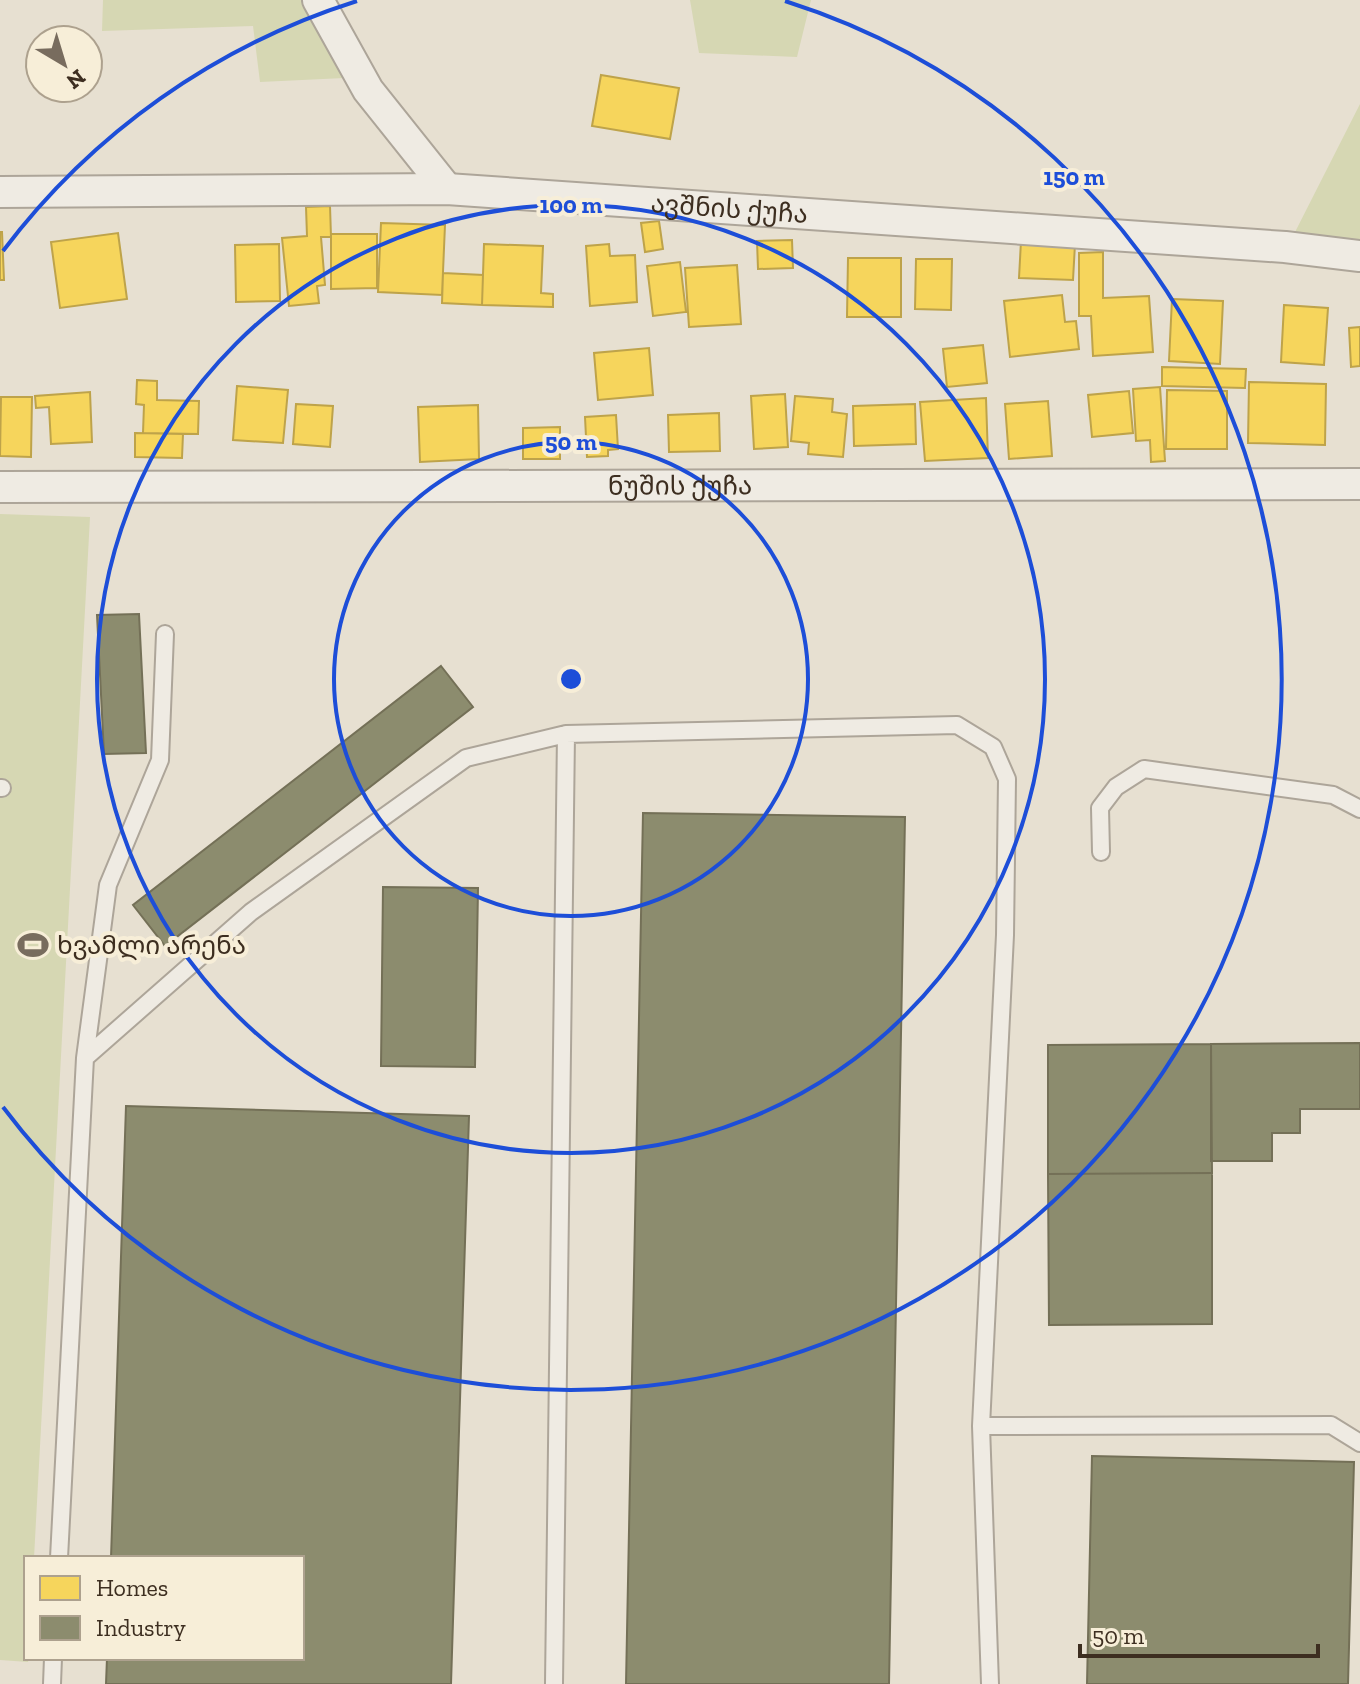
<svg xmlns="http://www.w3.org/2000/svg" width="1360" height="1684" viewBox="0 0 1360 1684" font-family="'Zilla Slab','Noto Sans Georgian',serif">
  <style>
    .green { fill: #d6d7b3 }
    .homes { fill: #f6d55c; stroke: #bea34a; stroke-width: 2 }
    .industry { fill: #8c8c6e; stroke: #747057; stroke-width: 2 }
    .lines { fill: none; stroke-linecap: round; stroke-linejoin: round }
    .service-casing { stroke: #ada599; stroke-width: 20 }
    .minor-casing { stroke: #ada599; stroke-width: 34 }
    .service { stroke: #efebe3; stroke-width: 16 }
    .minor { stroke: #efebe3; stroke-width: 30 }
    .ring { fill: none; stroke: #1d4ed8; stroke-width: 4 }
    .labels { text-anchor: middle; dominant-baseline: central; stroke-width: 8; stroke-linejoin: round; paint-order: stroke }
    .street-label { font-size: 26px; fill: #3d2e20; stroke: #f7eed8 }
    .poi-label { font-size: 26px; fill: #3d2e20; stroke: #f7eed8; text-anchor: start }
    .centre { fill: #1d4ed8; stroke: #f7eed8; stroke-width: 4 }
    .ring-label { font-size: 24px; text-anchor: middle; font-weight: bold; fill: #1d4ed8; stroke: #f7eed8; stroke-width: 8; stroke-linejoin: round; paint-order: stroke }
  </style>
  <rect width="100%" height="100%" fill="#e7e0d1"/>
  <!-- green -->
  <path class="green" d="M103 0H301L344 78 260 82 253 26 102 31Z
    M690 0H811L797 57 699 53Z
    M1360 104V243L1293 236Z
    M0 514 90 517 34 1558H26V1658H29L28 1662 0 1660Z"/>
  <!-- homes -->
  <path class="homes" d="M601 75 679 88 670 139 592 126Z
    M330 206 331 237H321L325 285 317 286 319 303 289 306 282 238 307 236 306 207Z
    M659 221 663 249 645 252 641 223Z
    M381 223 445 225 442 295 378 292Z
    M0 232H2L4 280H0Z
    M118 233 127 299 60 308 51 242Z
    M331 234H377V288L331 289Z
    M792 240 793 268 758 269 757 241Z
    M1021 241 1075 244 1073 280 1019 278Z
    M279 244 280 301 236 302 235 245Z
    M484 244 543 246 541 293 553 294V307L482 305Z
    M609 244 610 256 635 255 637 302 590 306 586 246Z
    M1103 252V298L1149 296 1153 352 1093 356 1091 316H1079V253Z
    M848 258H901V317H847Z
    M916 259H952L951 310 915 309Z
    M680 262 686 312 653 316 647 266Z
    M737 265 741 324 689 327 685 268Z
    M443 273 483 275 482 305 442 303Z
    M1062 295 1065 322 1076 321 1079 349 1010 357 1004 301Z
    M1172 299 1223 301 1220 364 1169 361Z
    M1284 305 1328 308 1324 365 1281 362Z
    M1360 327V366L1351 367 1349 328Z
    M983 345 987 383 947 387 943 349Z
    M649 348 653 395 598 400 594 353Z
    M1162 367 1246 369 1245 388 1162 386Z
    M137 380 157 381V400L199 401 198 434 143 433 144 405 136 404Z
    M1249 382 1326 384 1325 445 1248 443Z
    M237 386 288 390 283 443 233 440Z
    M1160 387 1165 461 1151 462 1150 440 1136 441 1133 389Z
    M1167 390 1227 391V449H1166Z
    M1129 391 1133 433 1092 437 1088 395Z
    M90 392 92 442 51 444 49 407 36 408 35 396Z
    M785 394 788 447 754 449 751 396Z
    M795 396 833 399 832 412 847 414 843 457 808 454 809 443 791 441Z
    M1 397H32L31 457 0 456Z
    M986 398 988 458 925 461 920 402Z
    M1048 401 1052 456 1009 459 1005 404Z
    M296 404 333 406 330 447 293 444Z
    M915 404 916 444 854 446 853 406Z
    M478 405 479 459 420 462 418 407Z
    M719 413 720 451 669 452 668 415Z
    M616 415 618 449 608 450V456L587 457 585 417Z
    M560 427V459H523V428Z
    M135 433 183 434 182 458 135 457Z"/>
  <!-- industry -->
  <path class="industry" d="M139 614 146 753 104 754 97 615Z
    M441 666 473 707 165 946 133 905Z
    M643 813 905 817 889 1684H626Z
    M383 887 478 888 475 1067 381 1066Z
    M1360 1043V1109H1300V1133H1272V1161H1211V1044Z
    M1211 1044 1212 1173 1048 1174V1045Z
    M126 1106 469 1116 451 1684H106L107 1658H302V1558H111Z
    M1212 1173V1324L1049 1325 1048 1174Z
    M1092 1456 1354 1462 1348 1684H1087Z"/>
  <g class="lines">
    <!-- service casing -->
    <g class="service-casing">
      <path id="service" d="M0 788H2
        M1101 852 1100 808 1116 787 1144 769 1333 795 1360 809
        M85 1058 251 912 466 758 566 734 957 725 993 747 1007 779 1005 935 981 1426 990 1684
        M981 1426 1331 1425 1360 1443
        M59 1558 85 1058 108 885 160 760 165 634
        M52 1684 53 1658
        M554 1684 566 734"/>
    </g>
    <!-- minor casing -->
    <g class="minor-casing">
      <g id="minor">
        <path d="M318 0 368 90 447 189"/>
        <path id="s1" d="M0 192 447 189 1285 247 1360 256"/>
        <path id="s2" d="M0 487 1360 484"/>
      </g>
    </g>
    <!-- service -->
    <use href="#service" class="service"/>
    <!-- minor -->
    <use href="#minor" class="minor"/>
  </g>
  <!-- distance rings -->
  <g class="ring">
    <circle cx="571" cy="679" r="237"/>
    <circle cx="571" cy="679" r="474"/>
    <path d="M3 251A711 711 0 0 1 357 1M785 1A711 711 0 1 1 3 1107"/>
  </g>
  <!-- icons -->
  <defs>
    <g id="stadium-bare" transform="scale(2.4)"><path d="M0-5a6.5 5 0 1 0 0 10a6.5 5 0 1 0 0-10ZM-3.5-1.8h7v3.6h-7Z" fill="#786c5e" stroke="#f7eed8" stroke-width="2.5" paint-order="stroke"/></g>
  </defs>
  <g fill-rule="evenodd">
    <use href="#stadium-bare" x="33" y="945"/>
  </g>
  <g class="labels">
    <!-- street labels -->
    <g class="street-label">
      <text stroke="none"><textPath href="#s1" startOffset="730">ავშნის ქუჩა</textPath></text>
      <text stroke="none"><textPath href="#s2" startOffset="680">ნუშის ქუჩა</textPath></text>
    </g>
    <!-- poi labels -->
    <g class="poi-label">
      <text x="57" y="945">ხვამლი არენა</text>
    </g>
  </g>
  <circle cx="571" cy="679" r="12" class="centre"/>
  <g class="ring-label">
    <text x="1074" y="185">150 m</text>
    <text x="571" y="213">100 m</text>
    <text x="571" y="450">50 m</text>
  </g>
  <!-- legend -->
  <rect x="24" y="1556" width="280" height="104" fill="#f7eed8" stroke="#ada18e" stroke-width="2"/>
  <rect x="40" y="1576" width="40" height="24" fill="#f6d55c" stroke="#ada18e" stroke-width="2"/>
  <text x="96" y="1596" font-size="24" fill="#3d2e20">Homes</text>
  <rect x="40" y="1616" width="40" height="24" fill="#8c8c6e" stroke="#ada18e" stroke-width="2"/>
  <text x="96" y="1636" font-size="24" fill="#3d2e20">Industry</text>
  <!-- north arrow -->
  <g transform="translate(64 64) rotate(142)"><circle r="38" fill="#f7eed8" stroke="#ada18e" stroke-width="2"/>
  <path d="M0-6L14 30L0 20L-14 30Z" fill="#786c5e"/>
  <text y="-12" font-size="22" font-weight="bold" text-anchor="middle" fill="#3d2e20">N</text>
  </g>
  <!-- scale -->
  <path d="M1080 1644v12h238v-12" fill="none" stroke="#3d2e20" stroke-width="4"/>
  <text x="1092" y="1644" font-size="24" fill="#3d2e20" stroke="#f7eed8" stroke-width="6" paint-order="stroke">50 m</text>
</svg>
